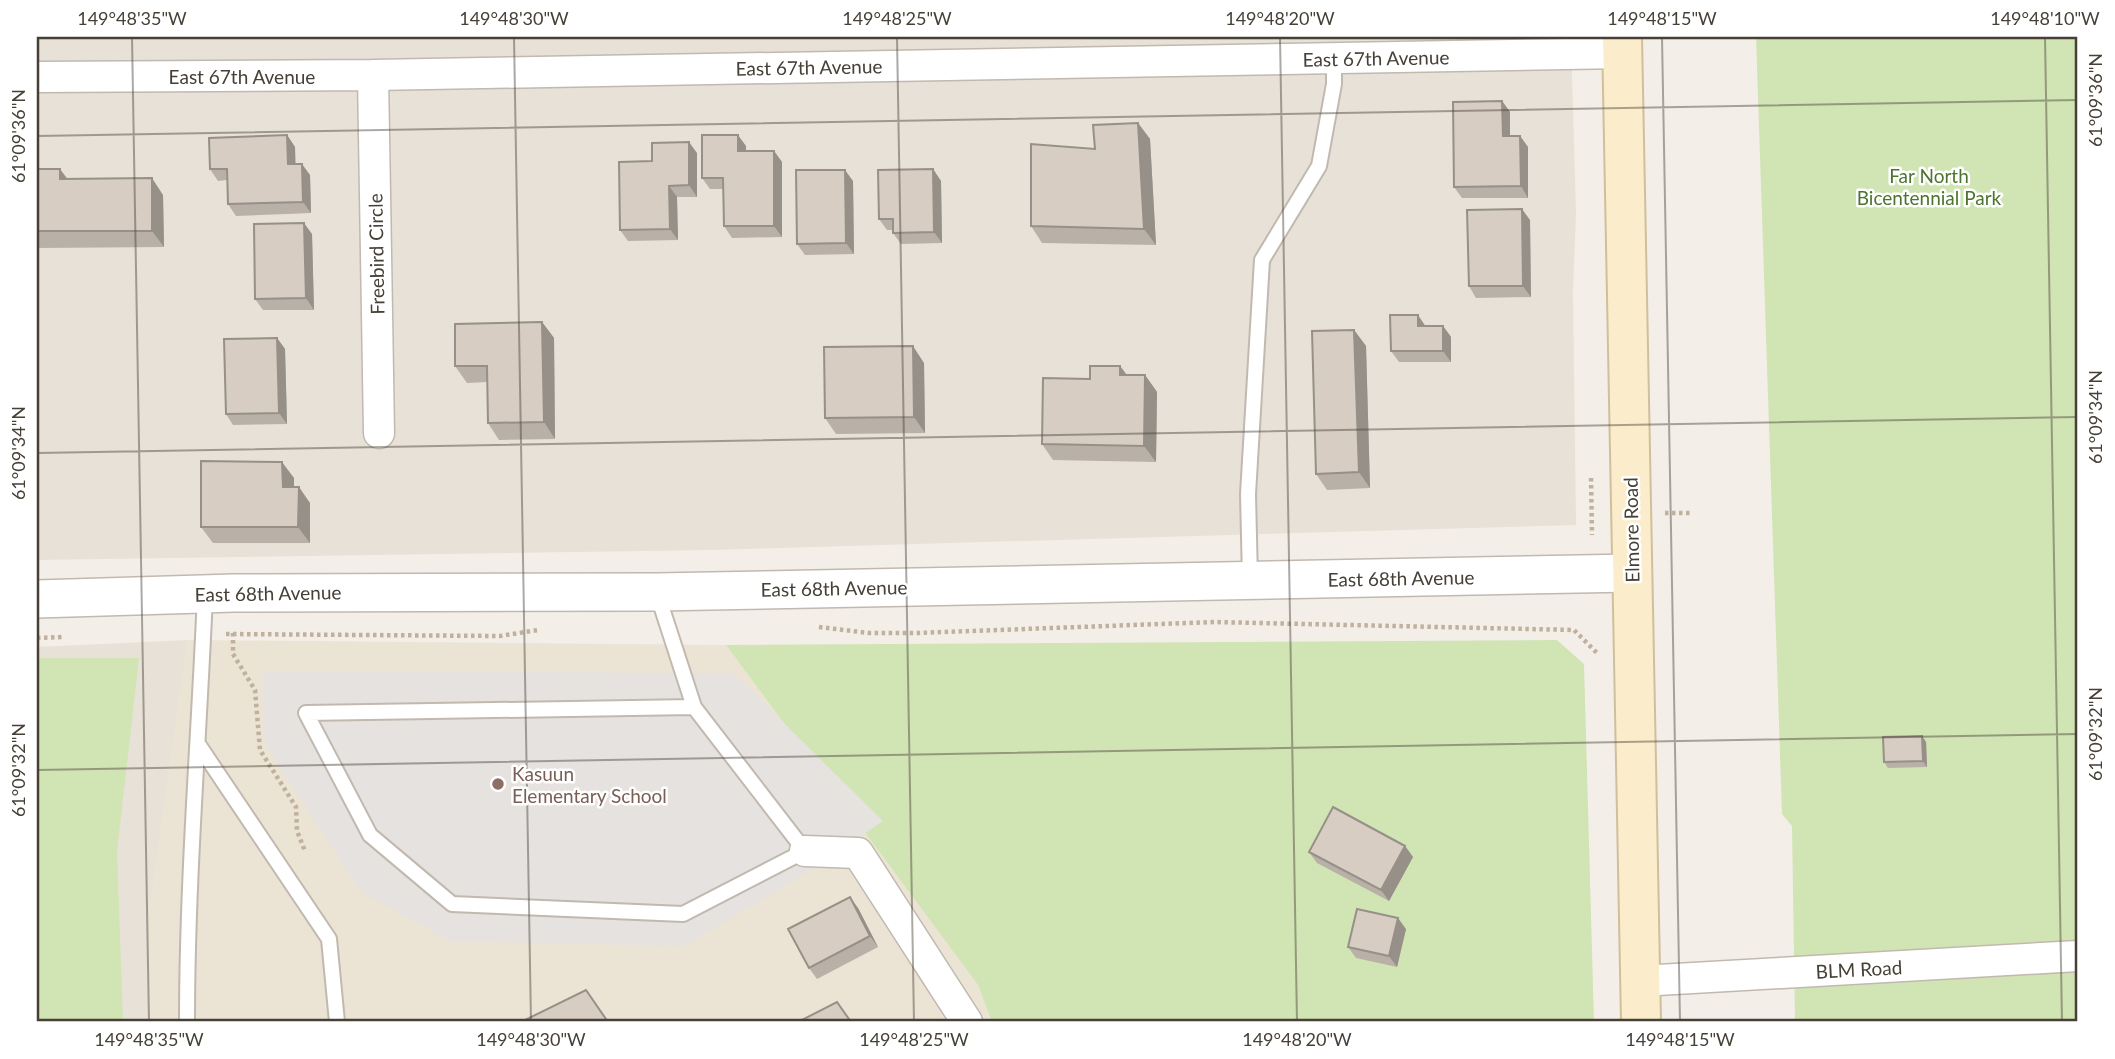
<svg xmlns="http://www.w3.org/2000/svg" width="2115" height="1059" viewBox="0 0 2115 1059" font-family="Lato,sans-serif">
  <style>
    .residential { fill: #e7e1d7 }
    .education { fill: #ebe3d3 }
    .green { fill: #d1e4b4 }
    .parking { fill: #e5e2e0 }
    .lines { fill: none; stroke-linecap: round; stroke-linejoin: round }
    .service-casing { stroke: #c1b9af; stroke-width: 18 }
    .minor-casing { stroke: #c1b9af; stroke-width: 33 }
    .tertiary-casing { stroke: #c1b9af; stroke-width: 40 }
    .secondary-casing { stroke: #d0bf9b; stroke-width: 42 }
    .path { stroke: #bfb19e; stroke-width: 4.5; stroke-dasharray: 3.5 3.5; stroke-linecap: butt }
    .service { stroke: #fff; stroke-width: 14 }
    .minor { stroke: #fff; stroke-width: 30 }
    .tertiary { stroke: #fff; stroke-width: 37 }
    .secondary { stroke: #fbedcb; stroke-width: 38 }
    .wall { fill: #b9b0a7 }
    .shaded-wall { fill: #969088 }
    .building { fill: #d7cdc2; stroke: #969088; stroke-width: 2 }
    .ticks { fill: none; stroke: #464037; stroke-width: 2; stroke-opacity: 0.45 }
    .education-dot { fill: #8d6e63; stroke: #fff; stroke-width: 2.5 }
    .labels { text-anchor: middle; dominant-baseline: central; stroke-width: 5; stroke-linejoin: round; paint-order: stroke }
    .street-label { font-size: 19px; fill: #464037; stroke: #fff }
    .park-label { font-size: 19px; fill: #4c742e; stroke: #fff }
    .education-label { font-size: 19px; fill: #785e54; stroke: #fff; text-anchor: start }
    .neatline { fill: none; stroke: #464037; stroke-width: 2.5 }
    .ticks-label { font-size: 18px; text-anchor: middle; fill: #464037 }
  </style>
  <rect width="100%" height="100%" fill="#f3efe8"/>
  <!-- residential -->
  <path class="residential" d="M37 37H1571L1576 214 1573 292 1576 525 710 550 37 560Z
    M187 640 189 1022H37V647Z"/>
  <!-- education -->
  <path class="education" d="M187 640 726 645 978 985 992 1022H150L147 924Z"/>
  <!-- green -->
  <path class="green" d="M1756 37H2078V1022H1795L1792 826 1782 814Z
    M1557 640 1584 664 1594 1022H992L978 985 726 645Z
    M37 658H139L117 851 123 1022H37Z"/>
  <!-- parking -->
  <path class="parking" d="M263 671 733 673 883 821 810 871 684 946 450 941 361 892 264 743Z"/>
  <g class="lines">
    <!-- service casing -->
    <g class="service-casing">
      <path id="service" d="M1250 579 1248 494 1262 260 1319 166 1334 84V58
        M657 593 694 707 805 851 683 914 452 904 370 835 306 713 694 707
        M198 744 329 939 337 1022
        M187 1022C187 880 199 737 205 595"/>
    </g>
    <!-- minor casing -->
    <g class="minor-casing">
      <path id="minor" d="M373 75 379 433
        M37 77 373 75 1623 53
        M805 851 858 853 967 1022
        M1640 981 2078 956"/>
    </g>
    <!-- tertiary casing -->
    <g class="tertiary-casing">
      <path id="tertiary" d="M37 599 234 593 657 592 1632 573"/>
    </g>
    <!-- secondary casing -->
    <g class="secondary-casing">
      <path id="secondary" d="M1622 37 1641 1022"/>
    </g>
    <!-- path -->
    <path class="path" d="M1591 478 1592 535
      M1665 513H1690
      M819 627 869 633H917L1214 622 1574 630 1598 654
      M233 633V654L255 690 260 750 296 807 297 831 305 851
      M226 634 500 636 538 630
      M37 638 63 637"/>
    <!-- service -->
    <use href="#service" class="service"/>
    <!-- minor -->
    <use href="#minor" class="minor"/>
    <!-- tertiary -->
    <use href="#tertiary" class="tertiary"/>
    <!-- secondary -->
    <use href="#secondary" class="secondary"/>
  </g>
  <!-- wall -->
  <path class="wall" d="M1502 101 1510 112V136H1520L1528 147V198H1462L1454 187Z
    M1138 123 1150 139 1156 245 1042 243 1031 226 1095 149Z
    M287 135 295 147V164L310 175 311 213 236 216 228 204 227 180 218 181 210 169Z
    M746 146V151H774L782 162V237L732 238 724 226V189H710L702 178Z
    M697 153V197H677L678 240 628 241 620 230 652 161Z
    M37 169 67 179 163 195 164 247 37 248Z
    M933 169 941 181 942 243 901 244 893 233V230H887L879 219Z
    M853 181 854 254 805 255 797 244Z
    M1530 220 1531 297 1476 298 1469 286Z
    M312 234 314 310H263L255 299Z
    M542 322 554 338 555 439 499 440 488 423 487 382 467 383 455 366Z
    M1426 326H1443L1451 337V362H1399L1391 351Z
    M1354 330 1366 346 1370 488 1327 490 1316 474Z
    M277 338 285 349 287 424 233 425 226 414Z
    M924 363 925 433 836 434 825 418Z
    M1120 366 1127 375H1145L1157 392 1156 462 1053 460 1042 444 1090 379Z
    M294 478V487L310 503V543H213L201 527Z
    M1922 736 1926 742 1927 767 1888 768 1884 762Z
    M1405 846 1413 857 1389 901 1317 863 1309 852Z
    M858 908 878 947 817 979 809 968Z
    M1406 929 1397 967 1356 958 1348 947Z"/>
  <!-- shaded-wall -->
  <path class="shaded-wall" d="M1502 101 1510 112V147L1503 136Z
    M1138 123 1150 139 1156 245 1144 229Z
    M287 135 295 147 296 176 288 164Z
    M738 135 746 146V162L738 151Z
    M1520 136 1528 147V198L1521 186Z
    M689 142 697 153V197L689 185Z
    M774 151 782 162V237L774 226Z
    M302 164 310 175 311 213 303 202Z
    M60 169 72 185 60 179Z
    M933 169 941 181 942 243 934 232Z
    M845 170 853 181 854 254 846 243Z
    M152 178 163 195 164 247 152 231Z
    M669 186 677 197 678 240 670 229Z
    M1522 209 1530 220 1531 297 1523 286Z
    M304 223 312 234 314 310 306 298Z
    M1418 315 1426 327 1418 326Z
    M542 322 554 338 555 439 544 422Z
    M1443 326 1451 337V362L1443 351Z
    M1354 330 1366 346 1370 488 1359 472Z
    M277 338 285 349 287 424 279 413Z
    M913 346 924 363 925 433 914 417Z
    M1120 366 1132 382 1120 375Z
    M1145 375 1157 392 1156 462 1144 446Z
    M282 462 294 478V503L283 487Z
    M299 487 310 503V543L298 527Z
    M1922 736 1926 742 1927 767 1923 761Z
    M1405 846 1413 857 1389 901 1381 890Z
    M850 897 858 908 878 947 870 936Z
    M1398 918 1406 929 1397 967 1389 956Z"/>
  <!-- building -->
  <path class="building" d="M1502 101 1503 136H1520L1521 186 1454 187 1453 102Z
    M1138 123 1144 229 1031 226V144L1095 149 1093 125Z
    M287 135 288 164H302L303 202 228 204 227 169H210L209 138Z
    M702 135H738V151H774V226H724L723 178H702Z
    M689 142V185L669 186 670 229 620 230 619 162 652 161V143Z
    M37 169H60V179L152 178V231H37Z
    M933 169 934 232 893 233V219H879L878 170Z
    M796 170H845L846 243 797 244Z
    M1522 209 1523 286H1469L1467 210Z
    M304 223 306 298 255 299 254 224Z
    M1390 315H1418V326H1443V351H1391Z
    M542 322 544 422 488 423 487 366H455V324Z
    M1354 330 1359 472 1316 474 1312 331Z
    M277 338 279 413 226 414 224 339Z
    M913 346 914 417 825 418 824 347Z
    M1090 366H1120V375H1145L1144 446 1042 444 1043 378 1090 379Z
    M201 461 282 462 283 487H299L298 527H201Z
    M1922 736 1923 761 1884 762 1883 737Z
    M1333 807 1405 846 1381 890 1309 852Z
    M850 897 870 936 809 968 788 929Z
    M1357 909 1398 918 1389 956 1348 947Z
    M586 990 608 1022H521Z
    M837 1002 851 1022H798Z"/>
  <!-- ticks -->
  <path class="ticks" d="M132 37 149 1022M514 37 531 1022M897 37 914 1022M1280 37 1297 1022M1662 37 1680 1022M2045 37 2062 1022M37 136 2078 100M37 453 2078 417M37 770 2078 734"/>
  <!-- markers -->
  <circle class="education-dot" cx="498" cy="784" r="7"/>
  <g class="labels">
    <!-- street labels -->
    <g class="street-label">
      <text transform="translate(1376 58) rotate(-1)">East 67th Avenue</text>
      <text transform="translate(809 67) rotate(-1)">East 67th Avenue</text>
      <text x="242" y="76">East 67th Avenue</text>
      <text transform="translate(376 254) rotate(-91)">Freebird Circle</text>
      <text transform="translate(1631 530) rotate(-91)">Elmore Road</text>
      <text transform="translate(1401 578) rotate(-1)">East 68th Avenue</text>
      <text transform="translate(834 588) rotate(-1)">East 68th Avenue</text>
      <text transform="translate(268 593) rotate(-1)">East 68th Avenue</text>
      <text transform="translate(1859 969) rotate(-3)">BLM Road</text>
    </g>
    <!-- park labels -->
    <g class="park-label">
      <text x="1929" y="175">Far North<tspan x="1929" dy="22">Bicentennial Park</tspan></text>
    </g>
    <!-- education labels -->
    <g class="education-label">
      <text x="512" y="773">Kasuun<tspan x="512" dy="22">Elementary School</tspan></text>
    </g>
  </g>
  <!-- border -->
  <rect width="2115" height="1059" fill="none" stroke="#ffffff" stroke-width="77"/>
  <rect x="38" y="38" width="2038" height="982" class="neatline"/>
  <g class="ticks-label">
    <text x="132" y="25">149°48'35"W</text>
    <text x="514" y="25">149°48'30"W</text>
    <text x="897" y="25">149°48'25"W</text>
    <text x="1280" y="25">149°48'20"W</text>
    <text x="1662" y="25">149°48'15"W</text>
    <text x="2045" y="25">149°48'10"W</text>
    <text transform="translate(2096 100) rotate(-90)" y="6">61°09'36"N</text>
    <text transform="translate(19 136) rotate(-90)" y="6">61°09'36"N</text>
    <text transform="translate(2096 417) rotate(-90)" y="6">61°09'34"N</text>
    <text transform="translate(19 453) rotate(-90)" y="6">61°09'34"N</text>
    <text transform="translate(2096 734) rotate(-90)" y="6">61°09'32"N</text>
    <text transform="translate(19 770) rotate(-90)" y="6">61°09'32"N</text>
    <text x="149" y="1046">149°48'35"W</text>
    <text x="531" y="1046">149°48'30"W</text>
    <text x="914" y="1046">149°48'25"W</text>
    <text x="1297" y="1046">149°48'20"W</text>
    <text x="1680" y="1046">149°48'15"W</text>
  </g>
</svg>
